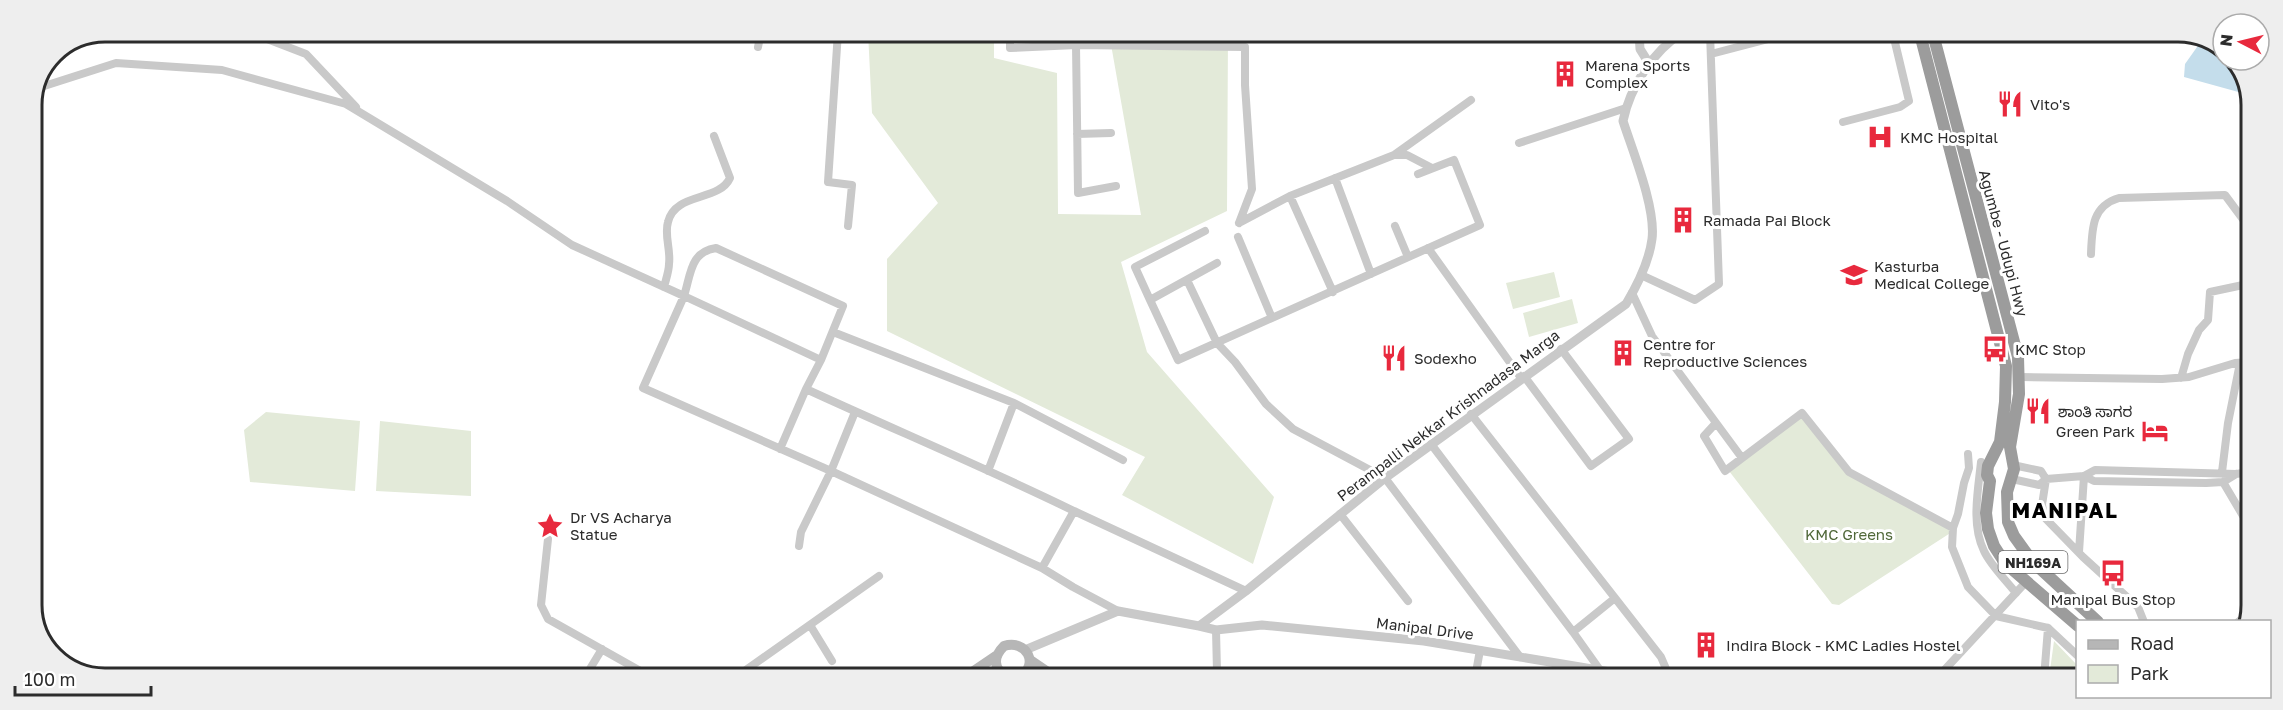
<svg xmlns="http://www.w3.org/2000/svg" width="2283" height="710" viewBox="0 0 2283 710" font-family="'Golos Text','Noto Sans Kannada',sans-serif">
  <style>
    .green { fill: #e3ead9 }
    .water { fill: #c4ddeb }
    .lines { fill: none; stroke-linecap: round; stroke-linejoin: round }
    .minor { stroke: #c9c9c9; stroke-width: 8 }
    .tertiary { stroke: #c9c9c9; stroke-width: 9 }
    .secondary { stroke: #b6b6b6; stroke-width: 10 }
    .trunk { stroke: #9c9c9c; stroke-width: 12 }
    .labels { text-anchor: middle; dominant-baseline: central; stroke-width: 6; stroke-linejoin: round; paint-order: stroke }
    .shield { fill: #fff; stroke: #6b6b6b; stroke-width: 1.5 }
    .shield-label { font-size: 14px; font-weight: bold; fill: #2c2c2c }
    .poi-label { font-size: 15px; fill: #2c2c2c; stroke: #fff; text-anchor: start }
    .street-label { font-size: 15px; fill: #2c2c2c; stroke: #fff }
    .park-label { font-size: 15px; fill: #506839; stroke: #fff }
    .district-label { font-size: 21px; font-weight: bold; letter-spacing: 1.5px; fill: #000; stroke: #fff }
    .rim { fill: none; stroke: #2c2c2c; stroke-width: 3 }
  </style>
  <rect width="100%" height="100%" fill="#fff"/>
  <!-- green -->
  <path class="green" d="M868 32 994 33V58L1057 73 1058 214 1141 215 1109 33H1228L1227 211 1121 262 1147 352 1274 497 1253 564 1122 495 1145 457 887 331V259L938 203 872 113Z
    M1554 272 1560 297 1513 309 1506 283Z
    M1572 299 1578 323 1529 337 1523 313Z
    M266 412 360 421 355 491 250 482 244 430Z
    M1802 415 1848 471 1955 530 1839 605 1832 604 1729 471Z
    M380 421 471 431V496L376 491Z
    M2054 641 2077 665V678H2049Z"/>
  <!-- water -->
  <path class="water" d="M2206 39 2223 50V60H2235L2251 99V116L2242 93 2184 77 2185 64 2202 40Z"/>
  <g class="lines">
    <!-- minor -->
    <path class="minor" d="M249 32 306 54 356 107
      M838 32 828 182 852 185 848 226
      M1010 33V48L1076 45 1078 193 1116 186
      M1076 45 1245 47V85L1252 189 1239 223
      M758 47 761 32
      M1711 54 1787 34
      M38 88 116 63 222 70 346 104 507 201 572 245 684 296C691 274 690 252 716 248L843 306 821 360 684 296 643 388 831 471 1042 568 1073 587 1118 611
      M1843 122 1900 107 1909 101 1893 34
      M1077 134 1111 133
      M1519 143 1626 108
      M1394 155 1471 100
      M1335 178 1371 274
      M1290 196 1333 292
      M1239 223 1290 196 1394 155H1407L1432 168
      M1395 226 1408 257
      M1238 237 1272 318
      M1428 248 1521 378
      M2091 254C2092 228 2092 206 2119 198L2225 195 2251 230
      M1217 263 1150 300 1178 360 1480 225 1454 160 1418 174
      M1641 275 1695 300 1719 284 1710 33
      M1187 280 1217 343 1235 362 1266 404 1293 429 1385 478 1520 657
      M664 287C666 279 669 271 669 264 671 250 664 235 668 222 675 192 719 202 730 178L714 136
      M1632 293 1652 336 1742 458
      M1150 300 1135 267 1205 231
      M833 332 1014 403
      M821 360 806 389C895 430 986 468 1074 511L1042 568
      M1524 376 1591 466 1629 439 1561 349
      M2020 377 2162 379 2189 377 2235 363 2250 362
      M2181 378 2188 354 2199 330 2208 320 2210 292 2243 285 2251 277
      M1715 424 1704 436 1725 471 1802 413 1849 472 1953 528
      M1431 444 1573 632 1615 598 1471 414
      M780 449 806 389
      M1968 454 1969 468 1964 483 1958 514 1953 528 1952 547 1968 587 1996 616 2048 628 2044 678
      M1981 462C1978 491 1971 525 1984 551 1991 566 2006 580 2016 593
      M2013 465 2041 471 2046 479
      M988 471 1014 403 1123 460
      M2222 472 2228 423 2240 363
      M2084 476 2094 481 2206 483 2223 482 2236 474
      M2012 479 2039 485 2046 479
      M2046 479 2084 476 2095 470 2236 474 2250 472
      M2046 479 2042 505 2046 519 2083 557 2138 607 2144 622
      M2223 482 2249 526
      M1074 511 1246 591
      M1340 514 1408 601
      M548 539 541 605 548 619 651 677
      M799 546 801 532 831 471 855 412
      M2079 552 2084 476
      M1615 598 1661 657 1670 678
      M2238 622 2249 613
      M810 625 832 661
      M2048 628 2078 656
      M1216 630 1217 672
      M1573 632 1600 670
      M743 672 879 576
      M585 677 602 649
      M1331 677V674L1353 677
      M1475 678 1480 650
      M1937 678 2026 582"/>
    <!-- tertiary -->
    <path class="tertiary" d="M1639 33 1640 49 1650 65
      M1199 626 1216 630 1262 625 1424 641 1646 678
      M1025 650 1118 611 1199 626 1246 591 1385 478 1626 304C1638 284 1649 262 1652 239 1656 208 1633 152 1623 121 1630 87 1653 51 1682 33"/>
    <!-- secondary -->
    <path class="secondary" d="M1030 660 1055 677
      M965 677 996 656
      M1006 677C993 668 993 657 1004 646 1026 639 1040 664 1020 677"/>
    <!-- trunk -->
    <path class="trunk" d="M1920 34 2006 366 2005 402 2000 442 1988 466 1987 475 1990 481 1986 513 1988 529 1994 546 2005 563 2078 626
      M1933 34 2018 357 2019 394 2010 447 2014 469 2007 492 2008 522 2014 536 2032 561 2098 622"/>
  </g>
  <!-- icons -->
  <defs>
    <g id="building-bare" transform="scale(2.07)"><path d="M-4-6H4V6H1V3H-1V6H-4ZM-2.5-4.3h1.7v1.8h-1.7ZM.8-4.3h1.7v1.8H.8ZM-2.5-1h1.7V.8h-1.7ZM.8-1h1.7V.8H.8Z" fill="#e8293d" stroke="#fff" stroke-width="2.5" paint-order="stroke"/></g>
    <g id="restaurant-bare" transform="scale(2.07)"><path d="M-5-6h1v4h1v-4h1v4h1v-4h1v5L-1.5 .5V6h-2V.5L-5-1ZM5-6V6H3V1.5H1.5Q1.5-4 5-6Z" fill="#e8293d" stroke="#fff" stroke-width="2.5" paint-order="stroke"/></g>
    <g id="hospital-bare" transform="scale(2.07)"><path d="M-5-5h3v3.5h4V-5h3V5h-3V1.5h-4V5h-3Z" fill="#e8293d" stroke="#fff" stroke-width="2.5" paint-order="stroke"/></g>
    <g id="university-bare" transform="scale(2.07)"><path d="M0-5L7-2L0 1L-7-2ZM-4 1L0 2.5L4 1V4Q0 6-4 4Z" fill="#e8293d" stroke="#fff" stroke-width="2.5" paint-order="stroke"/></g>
    <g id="bus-bare" transform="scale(2.07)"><path d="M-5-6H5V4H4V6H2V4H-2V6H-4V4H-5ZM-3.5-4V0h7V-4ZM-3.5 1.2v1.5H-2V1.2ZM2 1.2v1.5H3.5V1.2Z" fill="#e8293d" stroke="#fff" stroke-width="2.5" paint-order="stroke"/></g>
    <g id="hotel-bare" transform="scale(2.07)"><path d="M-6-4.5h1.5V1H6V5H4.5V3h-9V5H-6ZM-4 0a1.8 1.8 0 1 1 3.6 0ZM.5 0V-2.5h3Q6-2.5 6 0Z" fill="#e8293d" stroke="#fff" stroke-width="2.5" paint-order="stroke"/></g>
    <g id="sight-bare" transform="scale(2.07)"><path d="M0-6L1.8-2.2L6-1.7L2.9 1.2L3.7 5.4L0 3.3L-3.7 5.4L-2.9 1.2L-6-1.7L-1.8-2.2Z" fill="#e8293d" stroke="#fff" stroke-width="2.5" paint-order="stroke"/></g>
  </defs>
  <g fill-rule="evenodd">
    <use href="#building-bare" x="1565" y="74"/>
    <use href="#restaurant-bare" x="2010" y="104"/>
    <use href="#hospital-bare" x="1880" y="137"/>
    <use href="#building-bare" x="1683" y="220"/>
    <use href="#university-bare" x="1854" y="275"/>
    <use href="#bus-bare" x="1995" y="349"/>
    <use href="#building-bare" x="1623" y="353"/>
    <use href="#restaurant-bare" x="1394" y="358"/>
    <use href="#restaurant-bare" x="2038" y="411"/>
    <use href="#hotel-bare" x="2155" y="431"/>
    <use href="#sight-bare" x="550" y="526"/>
    <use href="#bus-bare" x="2113" y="573"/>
    <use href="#building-bare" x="1706" y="645"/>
  </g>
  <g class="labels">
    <!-- shield labels -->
    <rect class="shield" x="1998.5" y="551" width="69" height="22" rx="4.5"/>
    <g class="shield-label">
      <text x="2033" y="562">NH169A</text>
    </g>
    <!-- poi labels -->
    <g class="poi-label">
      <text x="1585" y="65">Marena Sports<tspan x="1585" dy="17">Complex</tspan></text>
      <text x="2030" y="104">Vito's</text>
      <text x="1900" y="137">KMC Hospital</text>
      <text x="1703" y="220">Ramada Pai Block</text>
      <text x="1874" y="266">Kasturba<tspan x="1874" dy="17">Medical College</tspan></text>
      <text x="1643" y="344">Centre for<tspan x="1643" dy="17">Reproductive Sciences</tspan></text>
      <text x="2015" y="349">KMC Stop</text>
      <text x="1414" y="358">Sodexho</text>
      <text x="2058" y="411">ಶಾಂತಿ ಸಾಗರ</text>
      <text x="2135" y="431" text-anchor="end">Green Park</text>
      <text x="570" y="517">Dr VS Acharya<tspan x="570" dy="17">Statue</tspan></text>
      <text x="2113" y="599" text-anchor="middle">Manipal Bus Stop</text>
      <text x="1726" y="645">Indira Block - KMC Ladies Hostel</text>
    </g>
    <!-- street labels -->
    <g class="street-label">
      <text transform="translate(2004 243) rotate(75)">Agumbe - Udupi Hwy</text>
      <text transform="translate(1448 415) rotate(-37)">Perampalli Nekkar Krishnadasa Marga</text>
      <text transform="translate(1425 628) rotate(7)">Manipal Drive</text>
    </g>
    <!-- park labels -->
    <g class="park-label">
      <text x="1849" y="534">KMC Greens</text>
    </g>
    <!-- district labels -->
    <g class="district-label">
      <text x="2065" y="510">MANIPAL</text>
    </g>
  </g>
  <!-- crop -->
  <path d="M0 0H2283V710H0ZM105 42H2178A63 63 0 0 1 2241 105V605A63 63 0 0 1 2178 668H105A63 63 0 0 1 42 605V105A63 63 0 0 1 105 42Z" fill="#eee" fill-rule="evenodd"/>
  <path class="rim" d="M105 42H2178A63 63 0 0 1 2241 105V605A63 63 0 0 1 2178 668H105A63 63 0 0 1 42 605V105A63 63 0 0 1 105 42Z"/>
  <!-- legend -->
  <rect x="2076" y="620" width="195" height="78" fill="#ffffff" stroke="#ababab" stroke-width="1.5"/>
  <rect x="2088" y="640" width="30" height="9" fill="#b6b6b6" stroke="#ababab" stroke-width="1.5"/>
  <text x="2130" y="650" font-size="18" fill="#2c2c2c">Road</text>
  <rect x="2088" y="665" width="30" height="18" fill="#e3ead9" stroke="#ababab" stroke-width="1.5"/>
  <text x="2130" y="680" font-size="18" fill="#2c2c2c">Park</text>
  <!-- north arrow -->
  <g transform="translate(2241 42) rotate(277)"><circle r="28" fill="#ffffff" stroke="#ababab" stroke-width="1.5"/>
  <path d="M0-4.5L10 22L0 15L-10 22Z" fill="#e8293d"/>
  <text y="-9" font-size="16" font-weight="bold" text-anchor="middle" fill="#2c2c2c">N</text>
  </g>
  <!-- scale -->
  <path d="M15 686v9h136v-9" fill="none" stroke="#2c2c2c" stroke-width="3"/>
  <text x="24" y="686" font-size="18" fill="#2c2c2c" stroke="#ffffff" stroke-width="4.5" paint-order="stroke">100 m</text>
</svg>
